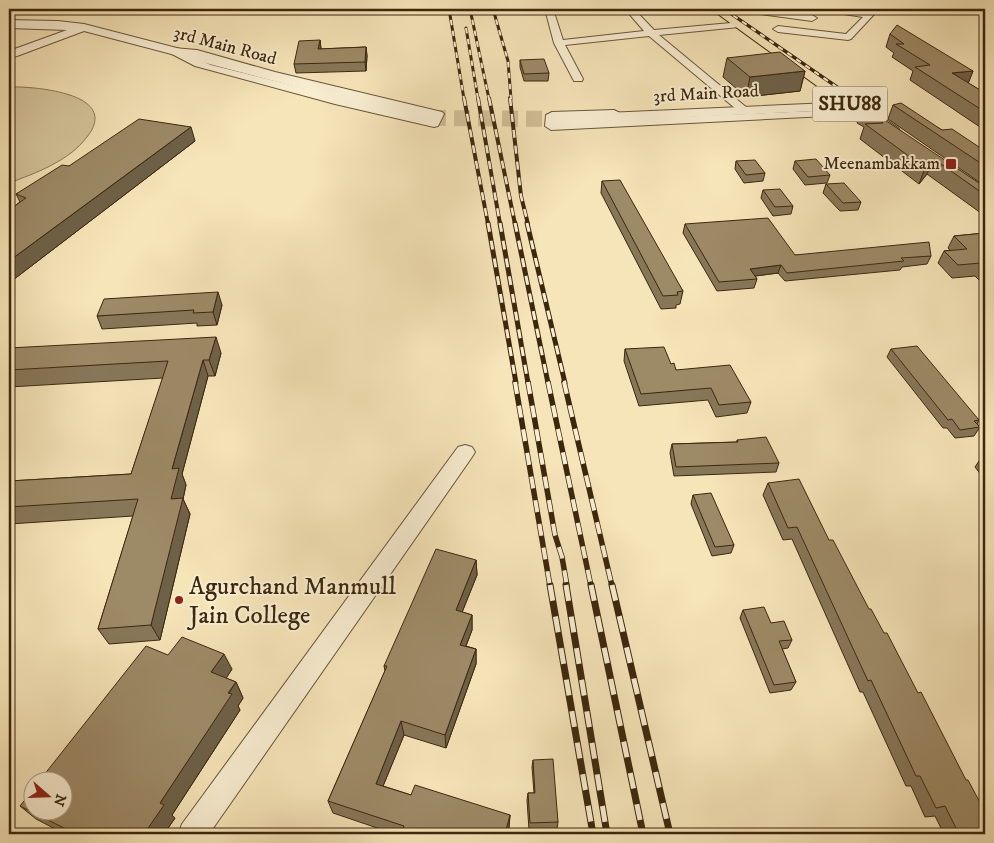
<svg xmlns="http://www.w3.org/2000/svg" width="994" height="843" viewBox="0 0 994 843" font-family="'IM FELL DW Pica',serif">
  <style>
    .green { fill: #d6c59c; stroke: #897655 }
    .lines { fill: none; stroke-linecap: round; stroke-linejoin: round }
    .tertiary-tunnel { stroke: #d1bf97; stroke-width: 16; stroke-dasharray: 16 8; stroke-linecap: butt }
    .minor-casing { stroke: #6a5639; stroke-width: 2 }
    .tertiary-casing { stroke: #6a5639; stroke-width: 2 }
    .primary-casing { stroke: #3c270e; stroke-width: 2 }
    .minor { fill: #f9eed2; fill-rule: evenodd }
    .tertiary { fill: #f9eed2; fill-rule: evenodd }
    .primary { fill: #f6e5b9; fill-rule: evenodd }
    .rail-far4-casing { stroke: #3c270e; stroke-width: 3 }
    .rail-far3-casing { stroke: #3c270e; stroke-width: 4 }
    .rail-far2-casing { stroke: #3c270e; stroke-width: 5 }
    .rail-far1-casing { stroke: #3c270e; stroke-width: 5.5 }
    .rail-casing { stroke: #3c270e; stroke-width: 7 }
    .rail-far4 { stroke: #f9eed2; stroke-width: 2; stroke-dasharray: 5.5; stroke-linecap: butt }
    .rail-far3 { stroke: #f9eed2; stroke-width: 2.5; stroke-dasharray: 8; stroke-linecap: butt }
    .rail-far2 { stroke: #f9eed2; stroke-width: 3; stroke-dasharray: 9; stroke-linecap: butt }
    .rail-far1 { stroke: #f9eed2; stroke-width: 4; stroke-dasharray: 12; stroke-linecap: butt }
    .rail { stroke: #f9eed2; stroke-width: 5; stroke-dasharray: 16; stroke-linecap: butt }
    .wall { fill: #877759; stroke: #3c270e }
    .shaded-wall { fill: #6e6148; stroke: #3c270e }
    .building { fill: #9d8a67; stroke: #3c270e }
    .poi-dot { fill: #8f2418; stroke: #f9eed2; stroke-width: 2 }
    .labels { text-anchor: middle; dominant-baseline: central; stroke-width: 4; stroke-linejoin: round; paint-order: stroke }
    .far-street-label { font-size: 18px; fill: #3c270e; stroke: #f9eed2 }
    .far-poi-label { font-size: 18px; fill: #3c270e; stroke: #f9eed2; text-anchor: end }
    .shield { fill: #f9eed2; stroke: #756349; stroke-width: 1 }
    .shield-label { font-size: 20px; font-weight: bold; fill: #3c270e }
    .near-poi-label { font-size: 25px; fill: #3c270e; stroke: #f9eed2; text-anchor: start }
  </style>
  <rect width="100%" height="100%" fill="#f6e5b9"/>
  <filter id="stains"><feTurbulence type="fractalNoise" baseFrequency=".004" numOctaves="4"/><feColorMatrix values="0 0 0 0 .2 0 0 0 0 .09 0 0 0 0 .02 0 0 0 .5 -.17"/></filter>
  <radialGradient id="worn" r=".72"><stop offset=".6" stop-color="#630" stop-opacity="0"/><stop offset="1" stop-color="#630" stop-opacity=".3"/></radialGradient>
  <!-- green -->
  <path class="green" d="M9 87C33 86 122 93 87 137 69 161 36 173 9 183Z"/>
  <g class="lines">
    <!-- tertiary-tunnel -->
    <path class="tertiary-tunnel" d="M430 118 561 119"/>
    <!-- minor casing -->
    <g class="minor-casing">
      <path id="minor" d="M545 9H553L563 40 644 31 625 9H634L654 30 742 22 744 24 739 27 659 35 746 107 744 109H736L649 36 565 45 583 79 582 81H574L554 43Z
        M748 9 812 15 817 18 812 21 752 13 749 12Z
        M827 9H847L867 12 870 9H879L851 39 848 40 778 32 773 29 778 26 846 34 863 17 831 12Z
        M173 48 197 50 275 72 442 112 444 114 438 126 434 127 335 104 195 66 170 53V49ZM187 55 196 56 268 76 432 116 430 120 211 65Z
        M862 109 866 110 868 112 866 114 551 130 545 126 546 115 552 112 614 110 620 113 614 116 557 118V122Z
        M465 445 472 447 475 452 472 457 209 834H178L182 824 458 447Z"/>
    </g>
    <!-- tertiary casing -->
    <g class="tertiary-casing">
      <path id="tertiary" d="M9 20 58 21 84 24 435 115 437 118 435 121 430 122 84 31 9 59V51L67 30 9 28Z
        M853 102 858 103 860 106 858 109 561 123 556 122 554 119 556 116 561 115Z"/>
    </g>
    <!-- primary casing -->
    <g class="primary-casing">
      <path id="primary" d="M711 9H725L898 128 901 132 898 136 892 137 886 136Z"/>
    </g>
    <!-- minor -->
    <use href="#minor" class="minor"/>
    <!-- tertiary -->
    <use href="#tertiary" class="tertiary"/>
    <!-- primary -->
    <use href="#primary" class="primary"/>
    <!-- rail-far4 casing -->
    <g class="rail-far4-casing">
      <path id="rail-far4" d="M449 9 464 99
        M470 9 489 99
        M493 9 508 61 511 99
        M724 9 854 99
        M466 28 478 99"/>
    </g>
    <!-- rail-far3 casing -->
    <g class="rail-far3-casing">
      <path id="rail-far3" d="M464 98 488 224
        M478 98 500 224
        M489 98 515 224
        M510 98 521 196 528 224
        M852 98 877 115"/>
    </g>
    <!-- rail-far2 casing -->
    <g class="rail-far2-casing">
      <path id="rail-far2" d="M488 223 516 383
        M500 223 528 383
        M515 223 548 383
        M527 223 565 383"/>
    </g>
    <!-- rail-far1 casing -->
    <g class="rail-far1-casing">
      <path id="rail-far1" d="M515 382 550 586
        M528 382 555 535 562 557 567 586
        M548 382 591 586
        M564 382 612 586"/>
    </g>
    <!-- rail casing -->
    <g class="rail-casing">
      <path id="rail" d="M550 585 593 834
        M566 585 607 834
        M591 585 643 834
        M612 585 670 834"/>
    </g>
    <!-- rail-far4 -->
    <use href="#rail-far4" class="rail-far4"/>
    <!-- rail-far3 -->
    <use href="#rail-far3" class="rail-far3"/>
    <!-- rail-far2 -->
    <use href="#rail-far2" class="rail-far2"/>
    <!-- rail-far1 -->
    <use href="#rail-far1" class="rail-far1"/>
    <!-- rail -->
    <use href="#rail" class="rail"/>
  </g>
  <!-- wall -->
  <path class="wall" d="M979 9H985V13Z
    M890 34 973 71 968 83 985 93V128L983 129 910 80 913 71 892 57 894 53 886 47Z
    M320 40 321 49 366 47 367 56 366 71 296 73 294 64Z
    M727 58 805 71 800 91 746 97 723 77Z
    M520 60 549 73 548 81H524L520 67Z
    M893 105 942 130 985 151V186L888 119Z
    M862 109 985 187V216L927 174 919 184 860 139 864 127 857 123Z
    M195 141 9 283V210L20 202 16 194 69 166Z
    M736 161 765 173 763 181 744 183 735 169Z
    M795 161 830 175 827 183 805 185 793 169Z
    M602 181 683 291 680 304 676 305V308L661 309 601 193Z
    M826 184 861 202 858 210 840 211 823 193Z
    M763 190 793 206 791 214 773 216 761 198Z
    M685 224 795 255 931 256 927 264 902 267 900 270 785 281 778 273 755 276 757 279 754 288 717 291 683 233Z
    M985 233V280H979L975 276 952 278 938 263 944 251 950 250 948 248 954 236Z
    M222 305 217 325 197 326V323L102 329 97 316Z
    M9 348 221 353 215 376H208L182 474 186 485 183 499 190 514 160 640 109 644 98 629 133 516 9 524V481L131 474 163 378 9 387Z
    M625 349 671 364 676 370 751 402 747 413 716 417 708 400 639 406 624 361Z
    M891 349 979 420 977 424 980 427 974 436 955 438 947 428H943L887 357Z
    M985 351V358L983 355Z
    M737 440 779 463 776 472 674 476 670 453 672 444 737 442Z
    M981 458H985V480L975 467Z
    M768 483 829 540 985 834H944L935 816 925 817 911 786H906L863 692H860L792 539 783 540 763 495Z
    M693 495 734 545 731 553 712 556 691 504Z
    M476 560 477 575 462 612 472 615V630L466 646 476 649V664L446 748 404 735 383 786 411 795 510 815 509 827 508 834H395L333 813 328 801 385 671 384 666Z
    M743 610 771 623 792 640 788 648 782 649 796 682 791 690 770 693 740 618Z
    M168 655 232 669 226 678 236 682 243 698 238 706 240 710 172 815 175 818 164 834H65L36 819 20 806Z
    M533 760 558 822 557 829 529 830 527 800 528 793H534L532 767Z"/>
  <!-- shaded-wall -->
  <path class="shaded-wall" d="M320 40 321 49H318Z
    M366 47 367 56 366 71 365 62Z
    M805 71 800 91 746 97 750 77Z
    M973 71 968 84 952 73Z
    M191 127 195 141 9 283V261Z
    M934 159 927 174 919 184 925 168Z
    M781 265 778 273 748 277 750 269Z
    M218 292 222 305 217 325 213 312Z
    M216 337 221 353 215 376 209 360Z
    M203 360 208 376 182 474 186 485 183 499 190 514 160 640 151 625 171 499 172 469Z
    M476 560 477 575 457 625 456 610Z
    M472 615V630L461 659 460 645Z
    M476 649V664L446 748 445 735Z
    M224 654 232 669 220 688 211 672Z
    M236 682 243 698 238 706 240 710 172 815 175 818 164 834H144L160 803Z
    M401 721 404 735 379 796 376 784Z
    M510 815 509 827 508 834H505Z"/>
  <!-- building -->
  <path class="building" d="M897 25 973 71 952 73 985 93V112L915 67 930 65 896 44H904L890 34Z
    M320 40 318 49 366 47 365 62 294 64 299 41Z
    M780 52 805 71 750 77 727 58Z
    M544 59 549 73 524 74 520 60Z
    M901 103 942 130 952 129 985 151V166L893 105Z
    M867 108 985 187V195L934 159 925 168 865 124 883 123 862 109Z
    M139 119 191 127 9 261V210L26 198 16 194 62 165 69 166Z
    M816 159 830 175 808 177 795 161Z
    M755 160 765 173 746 175 736 161Z
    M620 180 683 291 677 292 678 295 663 296 602 181Z
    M844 183 861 202 843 203 826 184Z
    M780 189 793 206 775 207 763 190Z
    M768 218 795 255 929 242 931 256 901 258 904 261 787 273 781 265 750 269 757 279 719 282 685 224Z
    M985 233V267L981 263 958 265 944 251 967 249 954 236Z
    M218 292 213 312 193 313 194 310 97 316 104 299Z
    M216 337 209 360H203L172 469 179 468 171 499 183 498 151 625 98 629 138 499 9 507V481L131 474 168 361 9 370V348Z
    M917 346 979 420 974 421 980 427 960 430 952 419 948 420 891 349Z
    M664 347 671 364 674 363 676 370 730 365 751 402 719 405 711 388 641 394 625 349Z
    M766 437 779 463 676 467 672 444 738 442 737 440Z
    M981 458H985V464Z
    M799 479 829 540H833L869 609H871L884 633H887L918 693 921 692 966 780H968L984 810H985V834H959L945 806 936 808 920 776H916L871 680 868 681 797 527 788 528 768 483Z
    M711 493 734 545 715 547 693 495Z
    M436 549 476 560 456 610 472 615 460 645 476 649 445 735 401 721 376 784 411 795 415 785 510 815 505 834H401L404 826 328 801 387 666H384Z
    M764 607 771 623 784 621 792 640 779 641 796 682 774 685 743 610Z
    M182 637 224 654 211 672 236 682 228 693 232 694 160 803 164 805 144 834H76L20 806 32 791V810H62V780H40L146 646 168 655Z
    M553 759 558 822 530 823 528 793H535L533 760Z"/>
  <!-- markers -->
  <g class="poi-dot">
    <rect x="945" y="158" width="12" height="12" rx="2.5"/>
    <circle cx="179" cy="600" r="5"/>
  </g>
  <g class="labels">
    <!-- far-street labels -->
    <g class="far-street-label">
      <text transform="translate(225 46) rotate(15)">3rd Main Road</text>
      <text transform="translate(706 94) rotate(-3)">3rd Main Road</text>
    </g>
    <!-- far-poi labels -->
    <g class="far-poi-label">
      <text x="940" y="164">Meenambakkam</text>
    </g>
    <!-- shield labels -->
    <rect class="shield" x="812.5" y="86.5" width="75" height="35" rx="4"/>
    <g class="shield-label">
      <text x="850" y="104">SHU88</text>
    </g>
    <!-- near-poi labels -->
    <g class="near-poi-label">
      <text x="189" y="586">Agurchand Manmull<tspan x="189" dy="29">Jain College</tspan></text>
    </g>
  </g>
  <!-- margin -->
  <rect width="994" height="843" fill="none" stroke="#f6e5b9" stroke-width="30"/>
  <rect x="10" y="10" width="974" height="823" fill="none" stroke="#3c270e" stroke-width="2.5"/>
  <rect x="15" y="15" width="964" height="813" fill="none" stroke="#3c270e"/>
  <!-- north arrow -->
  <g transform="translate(48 796) rotate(110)"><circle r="24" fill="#f9eed2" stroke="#ad9e84"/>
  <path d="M0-4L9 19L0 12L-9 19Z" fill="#8f2418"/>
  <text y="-8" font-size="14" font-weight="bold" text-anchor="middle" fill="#3c270e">N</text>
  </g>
  <rect width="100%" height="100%" filter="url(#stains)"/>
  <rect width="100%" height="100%" fill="url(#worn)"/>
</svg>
